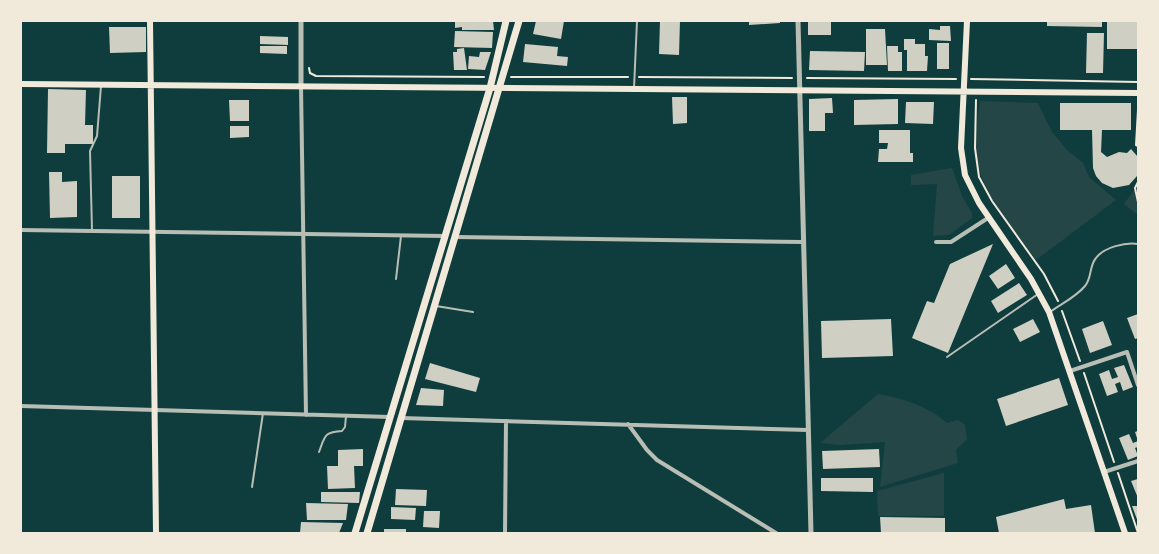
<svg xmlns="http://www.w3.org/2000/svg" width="1159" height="554" viewBox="0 0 1159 554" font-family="'Noto Sans',sans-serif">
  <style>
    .green { fill: #244646 }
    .building { fill: #cfcfc3 }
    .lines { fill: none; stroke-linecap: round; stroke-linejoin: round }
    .path { stroke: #f1e9da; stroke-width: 2 }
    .service { stroke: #b8beb3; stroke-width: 2 }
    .minor { stroke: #b8beb3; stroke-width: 4 }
    .tertiary { stroke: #b8beb3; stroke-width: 5 }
    .secondary { stroke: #f1e9da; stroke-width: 6 }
    .primary { stroke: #f1e9da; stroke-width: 7 }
  </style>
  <rect width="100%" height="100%" fill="#0f3d3e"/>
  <!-- green -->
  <path class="green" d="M980 101 1038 103 1052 132 1067 150 1083 163 1089 177 1116 200 1036 260C1013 228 983 196 976 156 974 141 978 117 980 101Z
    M952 168 962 196 972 213V218L949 235 933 236 937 184 911 185V175Z
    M1138 185V215L1124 204Z
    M878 394C902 398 928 406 947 423L958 420 965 425 967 439 956 450 958 463 880 487 885 442 841 445 820 443Z
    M944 473V516H878L877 491Z"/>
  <!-- building -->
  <path class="building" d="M455 21H493L494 30H462V27L455 28Z
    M536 21H564L561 39 533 34Z
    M660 21H680L679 55 659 54Z
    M749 21H780V23L749 25Z
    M1047 21H1102V27L1047 26Z
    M1107 21H1138V49H1107Z
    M808 22H831V35H808Z
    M940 26H950L951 41 929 40V29L940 30Z
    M109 27H146V52L110 53Z
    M866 29H885L887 65H866Z
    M455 31 493 32 492 48 454 47Z
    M1087 33H1104L1103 73H1086Z
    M260 36 288 37V45L260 44Z
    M904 39H915V44H925V56H928L927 71H907V50H904Z
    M937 43H949V69H937Z
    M525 44 558 47 557 56 568 57 567 66 523 62Z
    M260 46H287V54L260 53Z
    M887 46H898V52H902V71H888Z
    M464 48 467 70H454L453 52H457V49Z
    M810 51 865 52 864 71 809 70Z
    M480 52H491L485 70 468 69 469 56 479 57Z
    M48 89 86 90 85 125H93V144H65V153H47Z
    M672 97H687V123L673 124Z
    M832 98 833 113H825V131H809V99Z
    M898 99V124L854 125V100Z
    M229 100H249V121H230Z
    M906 102H934L933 124 905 123Z
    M1060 103H1131V130H1102L1101 152 1107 157 1119 152 1127 153 1131 149 1138 157 1137 176 1129 185 1113 188 1102 183 1096 176 1093 168 1092 130H1060Z
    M230 126H249V137L230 138Z
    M879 130H910V153H913V162H878L879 149H887L888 143H879Z
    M49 172H62V182L77 181V217L50 218Z
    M112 176H140V218H112Z
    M993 244 948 353 912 338 927 301 934 303 950 264Z
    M1006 264 1015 278 998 289 989 276Z
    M1019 283 1027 295 998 313 991 301Z
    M1138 314V338L1135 339 1127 318Z
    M891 319 893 356 822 358 821 321Z
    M1033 319 1040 332 1020 342 1013 329Z
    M1103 321 1112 345 1090 353 1082 329Z
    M430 363 480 378 476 392 425 379Z
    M1124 365 1133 387 1123 391 1120 382 1115 384 1118 392 1107 396 1099 374 1109 370 1112 379 1118 377 1114 368Z
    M1059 378 1068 405 1006 426 997 399Z
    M421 388 444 390 443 406 416 405Z
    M1138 431V447L1135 448 1138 456 1128 460 1119 438 1129 434 1133 443 1138 441 1135 432Z
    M363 449V466H354L355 488 328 489 327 466H338V450Z
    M879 449 880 467 823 469 822 451Z
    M821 478H873V492L821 491Z
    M1138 479V498L1131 481Z
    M396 489 427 490 426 506 395 505Z
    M321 492H360L359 503 321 502Z
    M1064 499 1066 509 1091 505 1095 533H999L996 517Z
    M306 503 348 504 346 520H307Z
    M1132 506H1138V522Z
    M391 507 416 508 415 520 391 519Z
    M424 511H440L439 528 423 527Z
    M880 517 945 518V533H881Z
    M301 522 343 523 339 533H300Z
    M384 529H406V533H384Z"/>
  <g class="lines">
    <!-- path -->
    <path class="path" d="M309 68 310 73 316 76 484 77
      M511 77H628
      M639 77 792 78
      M807 78 956 79
      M971 79 1138 82
      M976 100 975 148 979 177 992 201 1044 274 1058 301
      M1138 110 1136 145 1138 146
      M1138 182 1135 188 1138 202
      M1062 311 1080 361
      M1084 373 1114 462
      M1118 473 1138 533"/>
    <!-- service -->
    <path class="service" d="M634 88 637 21
      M92 230 90 151 97 136 101 86
      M396 279 401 236
      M436 306 473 312
      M1050 312C1061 304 1076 297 1085 286 1092 278 1089 266 1096 258 1104 247 1126 242 1138 244
      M947 357 1038 294
      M319 452C325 436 324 432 342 431L345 427 346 416
      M252 487 263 413"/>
    <!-- minor -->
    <path class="minor" d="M301 86 306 415
      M21 230 445 236
      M455 237 803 242
      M936 242H951L988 218
      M1070 371 1127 352 1138 385
      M21 406 390 417
      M401 418 808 430
      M628 424 647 450 657 460 776 533
      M1104 472 1138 461
      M505 533 506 421"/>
    <!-- tertiary -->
    <path class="tertiary" d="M301 21V86
      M798 21 811 533"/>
    <!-- secondary -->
    <path class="secondary" d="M150 21 156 533
      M967 21 961 148 965 175 979 203 1031 279 1049 312 1125 533
      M21 84 1138 93"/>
    <!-- primary -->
    <path class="primary" d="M355 533 490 88 506 21
      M367 533 519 21"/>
  </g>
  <!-- border -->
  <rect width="1159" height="554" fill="none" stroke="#f1e9da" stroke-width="44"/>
</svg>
